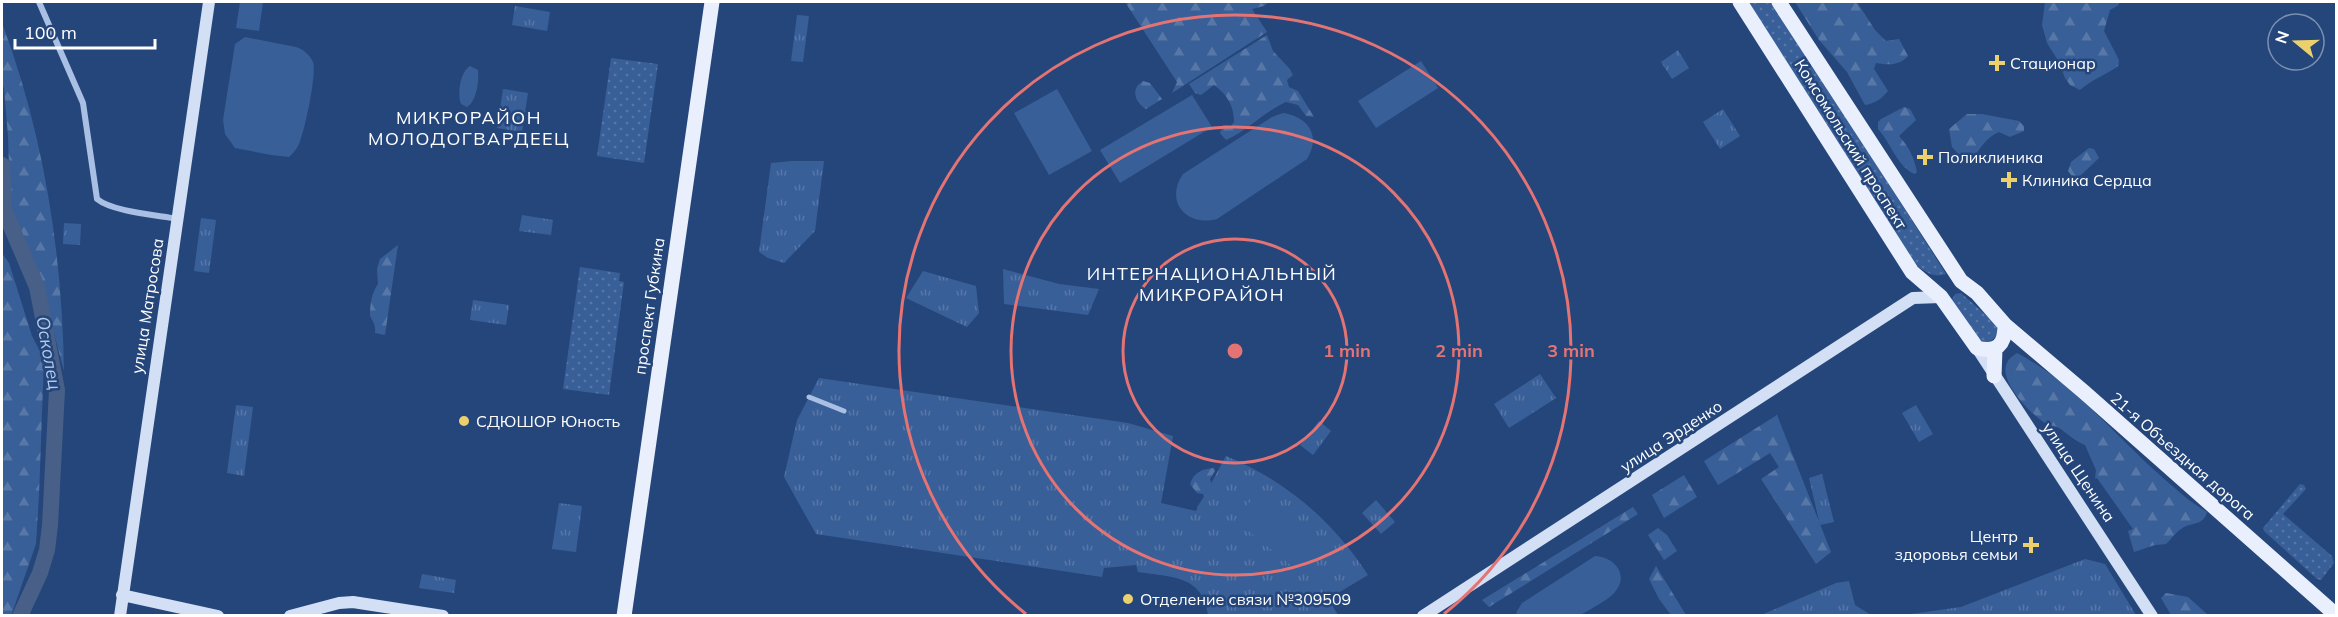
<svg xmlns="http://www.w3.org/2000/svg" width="2338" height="617" viewBox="0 0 2338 617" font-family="Mulish,sans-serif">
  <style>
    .grass { fill: url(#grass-dots) }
    .forest { fill: url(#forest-firs) }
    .park { fill: url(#park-tufts) }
    .pitch { fill: #395f98 }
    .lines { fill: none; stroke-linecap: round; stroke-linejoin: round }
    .river { stroke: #486087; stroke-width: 16 }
    .pedestrian { stroke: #a9c0e4; stroke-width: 5 }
    .minor { stroke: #a9c0e4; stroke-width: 6 }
    .secondary { stroke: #d2dff4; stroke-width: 12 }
    .primary { stroke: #e9effc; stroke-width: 15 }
    .ring { fill: none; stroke: #e47373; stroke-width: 3 }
    .poi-dot { fill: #edd06e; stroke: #25467b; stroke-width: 2 }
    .labels { text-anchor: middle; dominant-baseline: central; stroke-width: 5; stroke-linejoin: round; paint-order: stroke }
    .poi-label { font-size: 16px; fill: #fff; stroke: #25467b; text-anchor: start }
    .street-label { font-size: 16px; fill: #fff; stroke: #25467b }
    .neighbourhood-label { font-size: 18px; letter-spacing: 1.5px; fill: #fff; stroke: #25467b }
    .water-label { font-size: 18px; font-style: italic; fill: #b4cbec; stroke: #25467b }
    .centre { fill: #e47373; stroke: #25467b; stroke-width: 3 }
    .ring-label { font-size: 18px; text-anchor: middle; font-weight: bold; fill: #e47373; stroke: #25467b; stroke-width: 5; stroke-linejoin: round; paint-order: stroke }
  </style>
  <defs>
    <pattern id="grass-dots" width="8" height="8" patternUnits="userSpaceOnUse" patternTransform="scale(1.5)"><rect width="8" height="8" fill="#395f98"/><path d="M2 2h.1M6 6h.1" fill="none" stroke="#5777a7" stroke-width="1.8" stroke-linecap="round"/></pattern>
    <pattern id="forest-firs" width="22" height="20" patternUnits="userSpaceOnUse" patternTransform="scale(1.5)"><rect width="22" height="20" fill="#395f98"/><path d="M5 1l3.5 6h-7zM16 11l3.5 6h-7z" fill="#5777a7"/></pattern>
    <pattern id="park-tufts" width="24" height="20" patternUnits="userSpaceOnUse" patternTransform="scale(1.5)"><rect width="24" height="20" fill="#395f98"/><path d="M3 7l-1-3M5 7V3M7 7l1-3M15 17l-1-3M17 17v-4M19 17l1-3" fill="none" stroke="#5777a7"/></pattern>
  </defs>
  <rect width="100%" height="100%" fill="#25467b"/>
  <!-- grass -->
  <path class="grass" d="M1745 2H1773L1946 274C1932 279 1923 270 1912 262Z
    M611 58 658 64 644 163 597 156Z
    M580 267 620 273 619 281 624 282 609 395 563 389Z
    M1961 293 1996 324 1998 331C1995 340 1989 344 1980 341L1951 302 1955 294Z
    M2300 484 2304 485 2306 489 2283 514 2332 556 2334 563 2321 580 2317 579 2264 531 2263 528Z"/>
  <!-- forest -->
  <path class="forest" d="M1125 2H1269L1264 6 1252 9 1267 32 1172 93 1177 82Z
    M1795 2H1857L1875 30 1886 41 1899 39 1908 56C1899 66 1888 65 1876 63L1874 69 1888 91C1881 99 1876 103 1865 105L1847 72 1819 40Z
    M2045 2H2120L2117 6 2110 10 2104 31 2119 60 2118 66C2106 75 2092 79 2080 90L2070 85 2065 78 2059 62 2047 43 2042 25Z
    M2 23C44 135 62 252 64 371L37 270 19 233 10 202 8 136 4 89 2 81Z
    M1267 35 1273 51 1289 68 1293 75 1287 80 1289 87 1298 91 1314 117 1306 116 1298 105 1286 102C1264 112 1248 130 1226 140L1220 133 1223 125 1231 126 1234 122C1234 105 1227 95 1214 85L1201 95 1195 93 1189 84Z
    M1143 81 1150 83 1162 99 1146 109C1135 102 1130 89 1143 81Z
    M1904 107 1910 109 1916 120 1899 136C1909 147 1914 157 1917 172L1915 174C1898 168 1891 143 1878 129V122L1881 119Z
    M1967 114H1982L2019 121 2024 126V131L2010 137 1999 132C1987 137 1981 147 1974 157L1963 159 1952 147 1949 129Z
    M2089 148 2094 149 2099 158 2081 175 2074 179 2068 171 2071 162Z
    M398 245 385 335 375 333C376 321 370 320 370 314 370 304 372 292 378 284L377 269 380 259Z
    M2 253 9 263 32 336 44 359 39 495 36 544 11 616 2 615Z
    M2017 353C2074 383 2115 436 2163 478 2178 491 2191 503 2207 512 2203 525 2195 522 2184 527 2177 531 2172 538 2166 544L2155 545 2134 552 2128 531 2133 529 2097 478 2095 479 2096 470 2085 445C2075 441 2070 436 2062 430 2058 426 2050 426 2045 423 2031 414 1998 381 2007 363 2008 359 2014 355 2017 353Z
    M1777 415 1831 552 1816 564 1761 479 1779 467 1770 453 1718 485 1704 461Z
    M1214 468 1215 471 1210 479 1213 489 1197 513V507L1204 497 1203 494 1197 493 1190 484C1194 472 1202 469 1214 468Z
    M1684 475 1697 497 1664 518 1652 495Z
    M1633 507 1638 514 1489 607 1482 600Z
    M1658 528 1667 535 1677 551 1664 560 1648 535Z
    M1656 566 1686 615H1671L1659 599 1649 579Z
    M2166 593 2188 597 2208 615H2171L2161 598Z"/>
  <!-- park -->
  <path class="park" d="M515 6 550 12 547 31 512 25Z
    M797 15 809 16 803 62 791 61Z
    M1678 50 1689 68 1672 79 1661 62Z
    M503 89 528 93 522 132 497 128Z
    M1723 109 1740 136 1720 149 1703 122Z
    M792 161H824L815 231 784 263 768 258 759 252 771 163Z
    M522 215 553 220 551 235 519 231Z
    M201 218 216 220 209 273 194 271Z
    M64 223 81 224 80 245 63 244Z
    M1003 269 1059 284 1099 289 1088 315 1004 304Z
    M923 271 976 286 979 313 967 327 906 298Z
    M473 300 509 305 506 325 470 320Z
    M1540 374 1556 398 1509 428 1494 404Z
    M819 378 1128 423 1173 436 1161 503 1196 511 1226 456C1285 480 1333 521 1368 575L1328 599 1338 615H1208C1203 575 1171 577 1138 572L1136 565 1104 568 1102 577 816 534 784 477 797 420Z
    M236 405 253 407 244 476 227 473Z
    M1916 405 1933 434 1919 442 1902 413Z
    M1319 421 1331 431 1313 455 1300 445Z
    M1822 474 1834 522 1820 525 1809 478Z
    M1376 500 1395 522 1381 534 1362 513Z
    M559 503 582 506 576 552 552 549Z
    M2085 559 2105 564 2136 615H1904L1961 607Z
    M422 574 456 580 454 593 419 588Z
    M1849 581 1855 605 1871 615H1761L1836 583Z"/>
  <!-- pitch -->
  <path class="pitch" d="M240 2H263L259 31 236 28Z
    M245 37 296 47C303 49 310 55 313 62 317 73 305 129 300 141 298 148 294 152 289 157L271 155 235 148 225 134 223 120 235 44Z
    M1421 61 1438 88 1376 128 1358 101Z
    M470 66 478 70C479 81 477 101 467 107L461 104C457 94 460 72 470 66Z
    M1057 89 1092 151 1049 175 1014 113Z
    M1192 95 1212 127 1120 183 1100 150Z
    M1283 113C1309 117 1321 136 1307 159L1217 219C1187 227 1164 202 1183 174L1272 117Z
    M1258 492 1321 543 1298 571 1235 520Z
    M1595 556C1615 557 1631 576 1613 594 1606 601 1591 609 1582 614 1572 617 1530 616 1516 615L1517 611 1522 603Z"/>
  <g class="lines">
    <!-- river -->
    <path class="river" d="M2 165 4 210 37 287 57 390 50 525 47 550 40 573 20 616"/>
    <!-- pedestrian -->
    <path class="pedestrian" d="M809 397 844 411"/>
    <!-- minor -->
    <path class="minor" d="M39 2 83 103 97 199C113 212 157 215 178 219"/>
    <!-- secondary -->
    <path class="secondary" d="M1977 348 2152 616
      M122 595 218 616
      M120 616 209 2
      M290 616 339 603 353 602 443 616
      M1423 616 1913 298 1941 297"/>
    <!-- primary -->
    <path class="primary" d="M1740 2 1912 272 1941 297 1977 348C1997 353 2005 345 2005 325
      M1779 2 1961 281 1977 293 2005 325 2084 392 2336 615
      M1994 376 1995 349
      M624 616 712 2"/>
  </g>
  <!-- distance rings -->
  <g class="ring">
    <circle cx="1235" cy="351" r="112"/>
    <circle cx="1235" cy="351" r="224"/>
    <path d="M1026 614A336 336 0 1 1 1444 614"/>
  </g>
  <!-- markers -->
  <g class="poi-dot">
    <path d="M1994 54h6v6h6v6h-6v6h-6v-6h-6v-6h6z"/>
    <path d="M1922 148h6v6h6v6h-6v6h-6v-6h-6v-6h6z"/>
    <path d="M2006 171h6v6h6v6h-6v6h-6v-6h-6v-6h6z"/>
    <circle cx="464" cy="421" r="6"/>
    <path d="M2028 536h6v6h6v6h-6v6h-6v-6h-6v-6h6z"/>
    <circle cx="1128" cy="599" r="6"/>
  </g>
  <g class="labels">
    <!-- poi labels -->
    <g class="poi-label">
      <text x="2010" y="63">Стационар</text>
      <text x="1938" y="157">Поликлиника</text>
      <text x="2022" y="180">Клиника Сердца</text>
      <text x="476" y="421">СДЮШОР Юность</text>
      <text x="2018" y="536" text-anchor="end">Центр<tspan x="2018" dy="18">здоровья семьи</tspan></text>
      <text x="1140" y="599">Отделение связи №309509</text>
    </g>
    <!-- street labels -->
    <g class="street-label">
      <text transform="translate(1851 144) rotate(58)">Комсомольский проспект</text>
      <text transform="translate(147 306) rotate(-81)">улица Матросова</text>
      <text transform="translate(649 306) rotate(-82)">проспект Губкина</text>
      <text transform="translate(1671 436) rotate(-33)">улица Эрденко</text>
      <text transform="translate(2183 456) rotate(41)">21-я Объездная дорога</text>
      <text transform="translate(2079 472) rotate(56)">улица Щенина</text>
    </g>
    <!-- neighbourhood labels -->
    <g class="neighbourhood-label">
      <text x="469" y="117">МИКРОРАЙОН<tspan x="469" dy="21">МОЛОДОГВАРДЕЕЦ</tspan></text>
      <text x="1212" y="273">ИНТЕРНАЦИОНАЛЬНЫЙ<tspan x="1212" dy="21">МИКРОРАЙОН</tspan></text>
    </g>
    <!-- water labels -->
    <g class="water-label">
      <text transform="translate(49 353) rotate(80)">Осколец</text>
    </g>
  </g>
  <circle cx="1235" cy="351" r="9" class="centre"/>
  <g class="ring-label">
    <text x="1347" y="357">1 min</text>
    <text x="1459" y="357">2 min</text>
    <text x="1571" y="357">3 min</text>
  </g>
  <!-- border -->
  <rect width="2338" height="617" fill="none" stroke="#ffffff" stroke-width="6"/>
  <!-- north arrow -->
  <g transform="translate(2296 42) rotate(289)"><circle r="28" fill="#25467b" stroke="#7c90b0" stroke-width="1.5"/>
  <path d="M0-4.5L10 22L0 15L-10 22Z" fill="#edd06e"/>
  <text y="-9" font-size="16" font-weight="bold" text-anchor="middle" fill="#ffffff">N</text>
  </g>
  <!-- scale -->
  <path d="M15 39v9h140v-9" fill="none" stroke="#ffffff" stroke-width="3"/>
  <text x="24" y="39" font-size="18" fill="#ffffff" stroke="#25467b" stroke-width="4.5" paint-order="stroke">100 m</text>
</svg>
